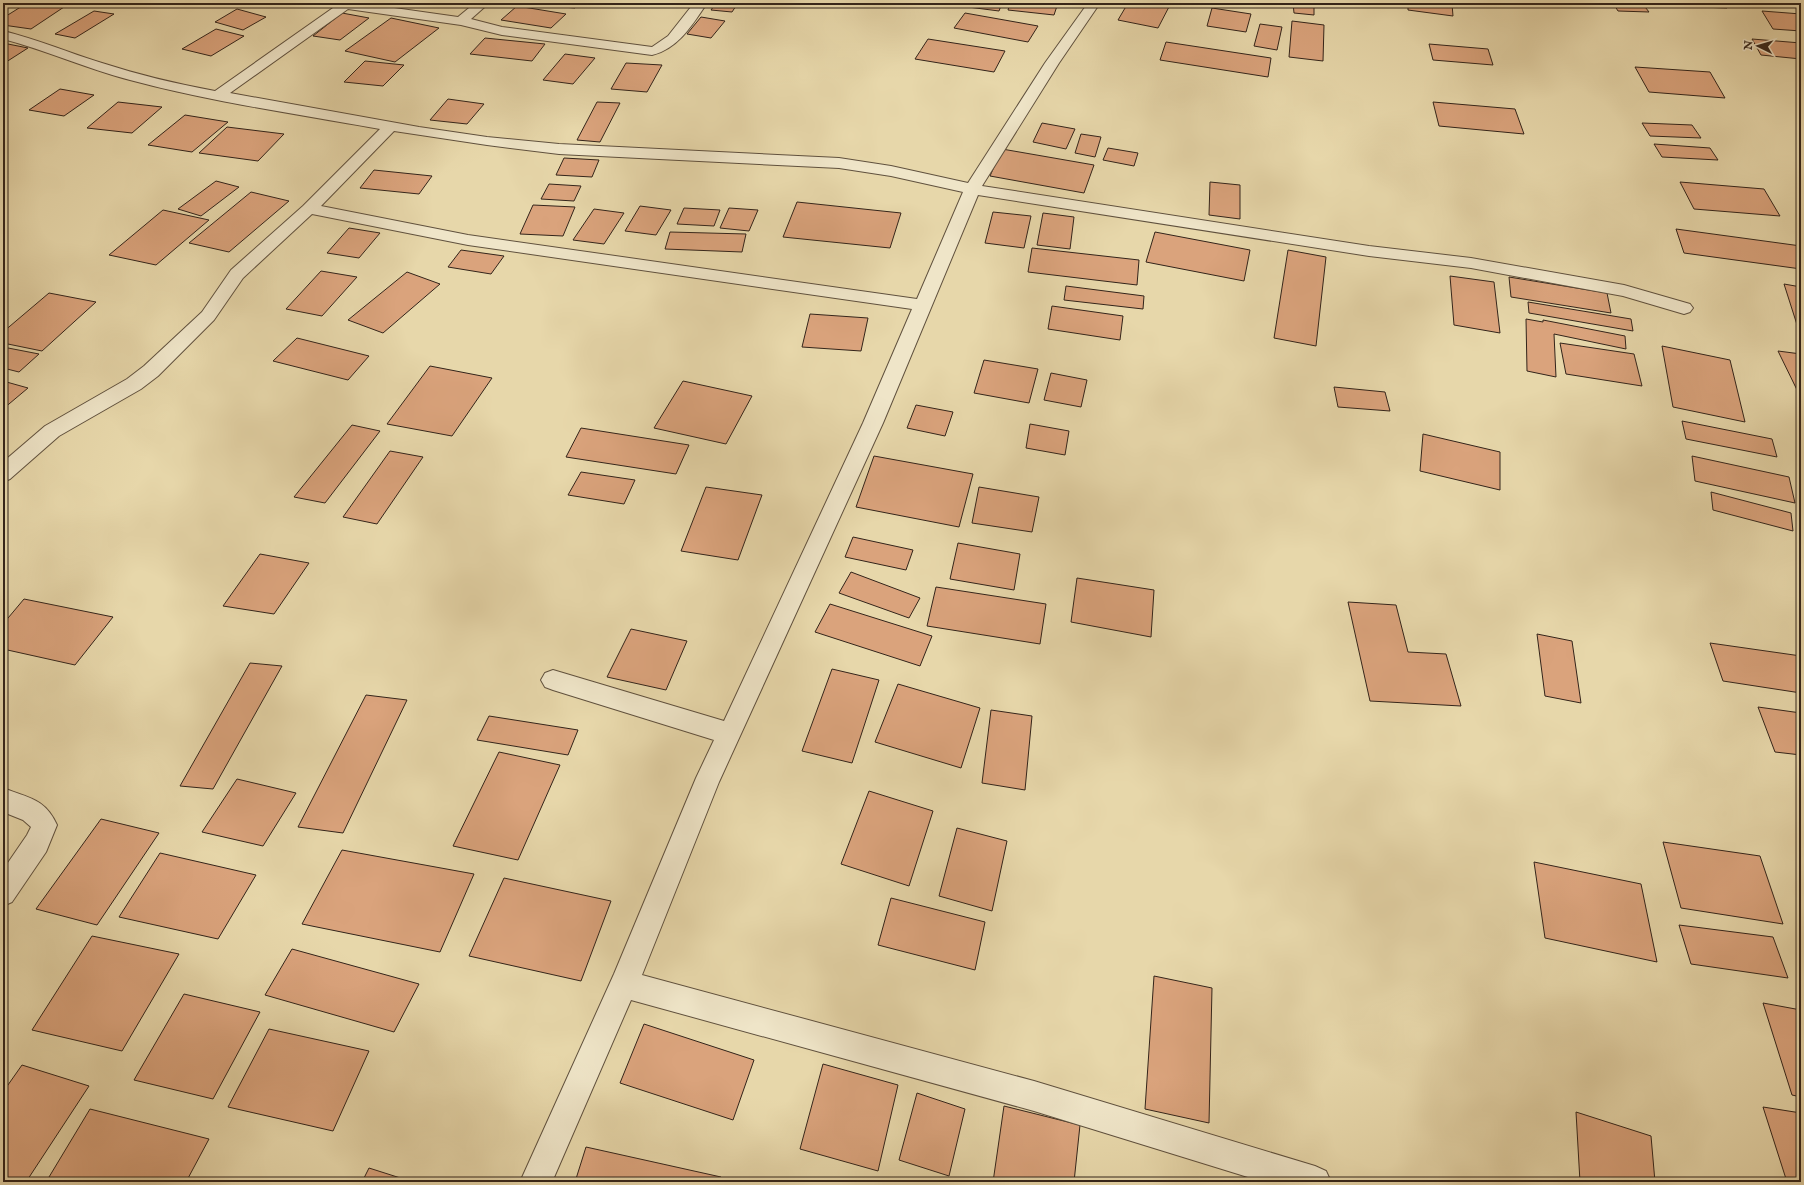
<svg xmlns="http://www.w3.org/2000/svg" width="1804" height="1185" viewBox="0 0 1804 1185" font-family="'IM FELL English',serif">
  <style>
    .building { fill: #daa37c; stroke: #33241a }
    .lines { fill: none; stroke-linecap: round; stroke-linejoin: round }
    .minor-casing { stroke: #60513e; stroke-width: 2 }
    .minor { fill: #efe5c8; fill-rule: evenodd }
  </style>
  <rect width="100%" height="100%" fill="#e7d7aa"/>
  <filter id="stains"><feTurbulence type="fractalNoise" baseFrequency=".005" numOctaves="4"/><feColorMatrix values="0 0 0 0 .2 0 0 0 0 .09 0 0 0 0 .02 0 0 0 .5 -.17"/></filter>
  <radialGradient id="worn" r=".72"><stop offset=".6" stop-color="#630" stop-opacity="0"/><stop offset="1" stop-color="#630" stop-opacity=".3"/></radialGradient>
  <!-- building -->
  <path class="building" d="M27 3H70L31 29 3 25V18Z
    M515 3H579L575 8Z
    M716 3H738L732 12 711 10Z
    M937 3H1002L999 11Z
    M1010 3H1058L1054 15 1008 10Z
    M1128 3H1171L1158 28 1118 20Z
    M1293 3H1314V15L1294 13Z
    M1408 3 1452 4 1453 16 1408 10Z
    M1613 3H1642L1649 12 1618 11Z
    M1696 3H1723L1727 8 1699 7Z
    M1750 3H1793L1797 7 1752 5Z
    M517 6 566 14 551 28 501 20Z
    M1212 8 1251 14 1246 32 1207 26Z
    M237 9 266 17 243 30 215 22Z
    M94 11 114 14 75 38 55 34Z
    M1762 11 1801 14V31L1773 29Z
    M342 13 369 18 340 40 313 36Z
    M965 13 1038 26 1028 42 954 28Z
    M701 17 725 21 711 38 687 34Z
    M391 18 439 28 395 62 345 51Z
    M1292 21 1324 25 1323 61 1289 57Z
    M1260 24 1282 27 1277 50 1254 46Z
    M216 29 244 36 211 56 182 49Z
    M485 38 545 44 532 61 470 54Z
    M928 39 1005 51 994 72 915 59Z
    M1752 39 1801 43V59L1761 55Z
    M1166 42 1271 58 1268 77 1160 60Z
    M8 44 28 48 3 64V47Z
    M1429 44 1488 49 1493 65 1433 60Z
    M565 54 595 58 573 84 543 80Z
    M365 61 404 65 383 86 344 82Z
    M626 63 662 65 647 92 611 89Z
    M1635 67 1710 72 1725 98 1649 92Z
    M60 89 94 95 64 116 29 110Z
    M448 99 484 104 467 124 430 120Z
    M118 102 162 107 132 133 87 128Z
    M597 102 620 103 600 142 577 140Z
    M1433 102 1515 109 1524 134 1439 126Z
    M185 115 228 122 192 152 148 145Z
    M1042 123 1075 129 1066 149 1033 142Z
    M1642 123 1692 125 1701 138 1650 136Z
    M227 127 284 134 258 161 199 153Z
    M1081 134 1101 137 1095 157 1075 153Z
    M1654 144 1710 148 1718 160 1662 157Z
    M1108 148 1138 153 1134 166 1103 160Z
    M1002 149 1094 165 1084 193 990 176Z
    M564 158 599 160 592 177 556 175Z
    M374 170 432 176 419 194 360 188Z
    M216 181 239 187 201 216 178 209Z
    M1210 182 1240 185V219L1209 215Z
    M1680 182 1764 189 1780 216 1694 209Z
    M549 184 581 186 574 201 541 199Z
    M251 192 289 201 229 252 189 243Z
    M797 202 901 213 890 248 783 237Z
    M533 205 575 207 563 236 520 234Z
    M640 206 671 210 656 235 625 231Z
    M684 208 720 210 714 226 677 224Z
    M729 208 758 210 749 231 720 228Z
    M594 209 624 213 604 244 573 240Z
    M163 210 209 220 156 265 109 255Z
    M993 212 1031 216 1024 248 985 243Z
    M1043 213 1074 217 1070 249 1037 245Z
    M349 228 380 233 359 258 327 253Z
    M1676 229 1801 246V269L1684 253Z
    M670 232 746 234 742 252 665 249Z
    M1155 232 1250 250 1244 281 1146 262Z
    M1032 248 1139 260 1137 285 1028 272Z
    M461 250 504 256 491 274 448 267Z
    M1288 250 1326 257 1316 346 1274 338Z
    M321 271 357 277 322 316 286 309Z
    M407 272 440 284 383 333 348 320Z
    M1450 276 1494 282 1500 333 1454 325Z
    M1509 277 1607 293 1611 313 1511 297Z
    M1784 284 1801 287V331H1799Z
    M1066 286 1144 296 1143 309 1064 300Z
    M49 293 96 302 42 351 3 343V332Z
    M1528 302 1631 319 1633 331 1529 313Z
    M1052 306 1123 316 1120 340 1048 329Z
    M810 314 868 318 861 351 802 347Z
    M1526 319 1543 322V320L1625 336 1626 349 1554 334 1556 377 1527 371Z
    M297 338 369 356 348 380 273 361Z
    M1560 343 1634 354 1642 386 1566 374Z
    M1662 346 1730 360 1745 422 1673 407Z
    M3 347 39 354 19 372 3 368Z
    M1778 351 1801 354V394H1799Z
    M984 360 1038 369 1029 403 974 393Z
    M430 366 492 378 452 436 387 424Z
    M1051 373 1087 380 1081 407 1044 400Z
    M3 381 28 388 3 409Z
    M683 381 752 396 726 444 654 428Z
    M1334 387 1385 392 1390 411 1338 407Z
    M916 405 953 412 945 436 907 428Z
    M1682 421 1772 439 1777 457 1686 439Z
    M1030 424 1069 431 1065 455 1026 448Z
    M352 425 380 431 325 503 294 497Z
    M581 428 689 445 676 474 566 457Z
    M1423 434 1500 452V490L1420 471Z
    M390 451 423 457 377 524 343 517Z
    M874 456 973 474 959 527 856 507Z
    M1692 456 1789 477 1795 503 1695 481Z
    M581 472 635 480 624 504 568 495Z
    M706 487 762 495 738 560 681 551Z
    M979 487 1039 497 1032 532 972 523Z
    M1711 492 1791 513 1793 531 1713 510Z
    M853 537 913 550 906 570 845 557Z
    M958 543 1020 554 1014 590 950 579Z
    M260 554 309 563 274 614 223 606Z
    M851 572 920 598 909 618 839 593Z
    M1077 578 1154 590 1151 637 1071 622Z
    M936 587 1046 604 1040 644 927 626Z
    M24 599 113 617 75 665 3 649V624Z
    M1348 602 1396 605 1408 652 1446 654 1461 706 1370 701Z
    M830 604 932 636 920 666 815 632Z
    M631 629 687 641 666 690 607 677Z
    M1537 634 1572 641 1581 703 1545 696Z
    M1710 643 1801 656V693L1723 681Z
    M250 663 282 666 213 789 180 786Z
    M832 669 879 680 852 763 802 751Z
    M898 684 980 708 961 768 875 742Z
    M366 695 407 700 343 833 298 827Z
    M1758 707 1801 713V755L1775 752Z
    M991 710 1032 716 1025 790 982 783Z
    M489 716 578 730 568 755 477 740Z
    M499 752 560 765 518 860 453 846Z
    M237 779 296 793 263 846 202 832Z
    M869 791 933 811 909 886 841 864Z
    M101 819 159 833 97 925 36 909Z
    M957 828 1007 841 992 911 939 896Z
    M1663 842 1760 856 1783 924 1681 908Z
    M342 850 474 874 440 952 302 924Z
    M160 853 256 875 218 939 119 917Z
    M1534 862 1641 884 1657 962 1545 938Z
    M504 878 611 901 581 981 469 956Z
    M891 898 985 922 975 970 878 945Z
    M1679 925 1773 937 1788 978 1691 964Z
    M92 936 179 954 122 1051 32 1030Z
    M292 949 419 984 394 1032 265 995Z
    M1154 976 1212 988 1209 1123 1145 1109Z
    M184 994 260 1012 213 1099 134 1080Z
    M1763 1003 1801 1010V1097L1792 1095Z
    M644 1024 754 1060 733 1120 620 1083Z
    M269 1029 369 1051 333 1131 228 1107Z
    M823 1064 898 1085 878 1171 800 1149Z
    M22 1065 89 1086 26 1182H3V1092Z
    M917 1093 965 1109 949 1176 899 1160Z
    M1004 1106 1080 1125 1074 1182H993Z
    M1763 1107 1801 1113V1182H1787Z
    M90 1109 209 1139 186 1182H46Z
    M1576 1112 1651 1136 1655 1182H1580Z
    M586 1147 721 1177 720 1182H575Z
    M369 1168 413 1182H362Z"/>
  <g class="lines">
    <!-- minor casing -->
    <g class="minor-casing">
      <path id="minor" d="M340 3H359L458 17 475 3H489L471 19 502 27 652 47 668 36 694 3H707C693 24 678 49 652 55L502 35 461 25 348 9 230 93 419 127 487 137 559 144 839 158 891 166 968 183 1045 63 1088 3H1100L1059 63 982 186 1369 246 1471 258 1624 285 1690 304 1693 308 1690 312 1684 314 1623 296 1471 268 1369 256 978 195 883 423 719 782 642 975 1034 1081 1315 1166 1326 1171 1331 1182H1264L1034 1111 631 1000 552 1182H520L614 974 696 778 714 740 553 690 545 687 541 680 545 673 553 670 724 721 863 423 912 309 468 245 312 214 243 278 214 320 158 376 141 389 59 436 10 479 3 482V462L45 426 127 379 144 366 202 312 231 270 303 206 380 129C297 114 212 102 130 80 87 69 46 50 3 39V31C37 39 69 53 102 63 139 75 177 84 215 91ZM394 131 487 145 559 154 839 168 891 176 963 192 917 299 468 235 321 206Z
        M3 788C28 798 45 798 57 825L46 852 12 902 3 906V870L27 835 31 827 23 820 3 812Z"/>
    </g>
    <!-- minor -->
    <use href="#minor" class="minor"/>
  </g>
  <!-- margin -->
  <rect width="1804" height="1185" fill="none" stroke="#e7d7aa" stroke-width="16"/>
  <rect x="4" y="4" width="1796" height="1177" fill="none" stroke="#33241a" stroke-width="2"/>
  <rect x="8" y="8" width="1788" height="1169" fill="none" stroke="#33241a"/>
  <!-- north arrow -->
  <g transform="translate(1758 46) rotate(275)" stroke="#efe5c8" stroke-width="3" paint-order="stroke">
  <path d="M0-3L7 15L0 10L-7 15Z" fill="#33241a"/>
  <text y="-6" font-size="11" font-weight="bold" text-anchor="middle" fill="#33241a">N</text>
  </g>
  <rect width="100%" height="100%" filter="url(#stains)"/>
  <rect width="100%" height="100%" fill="url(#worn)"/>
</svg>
